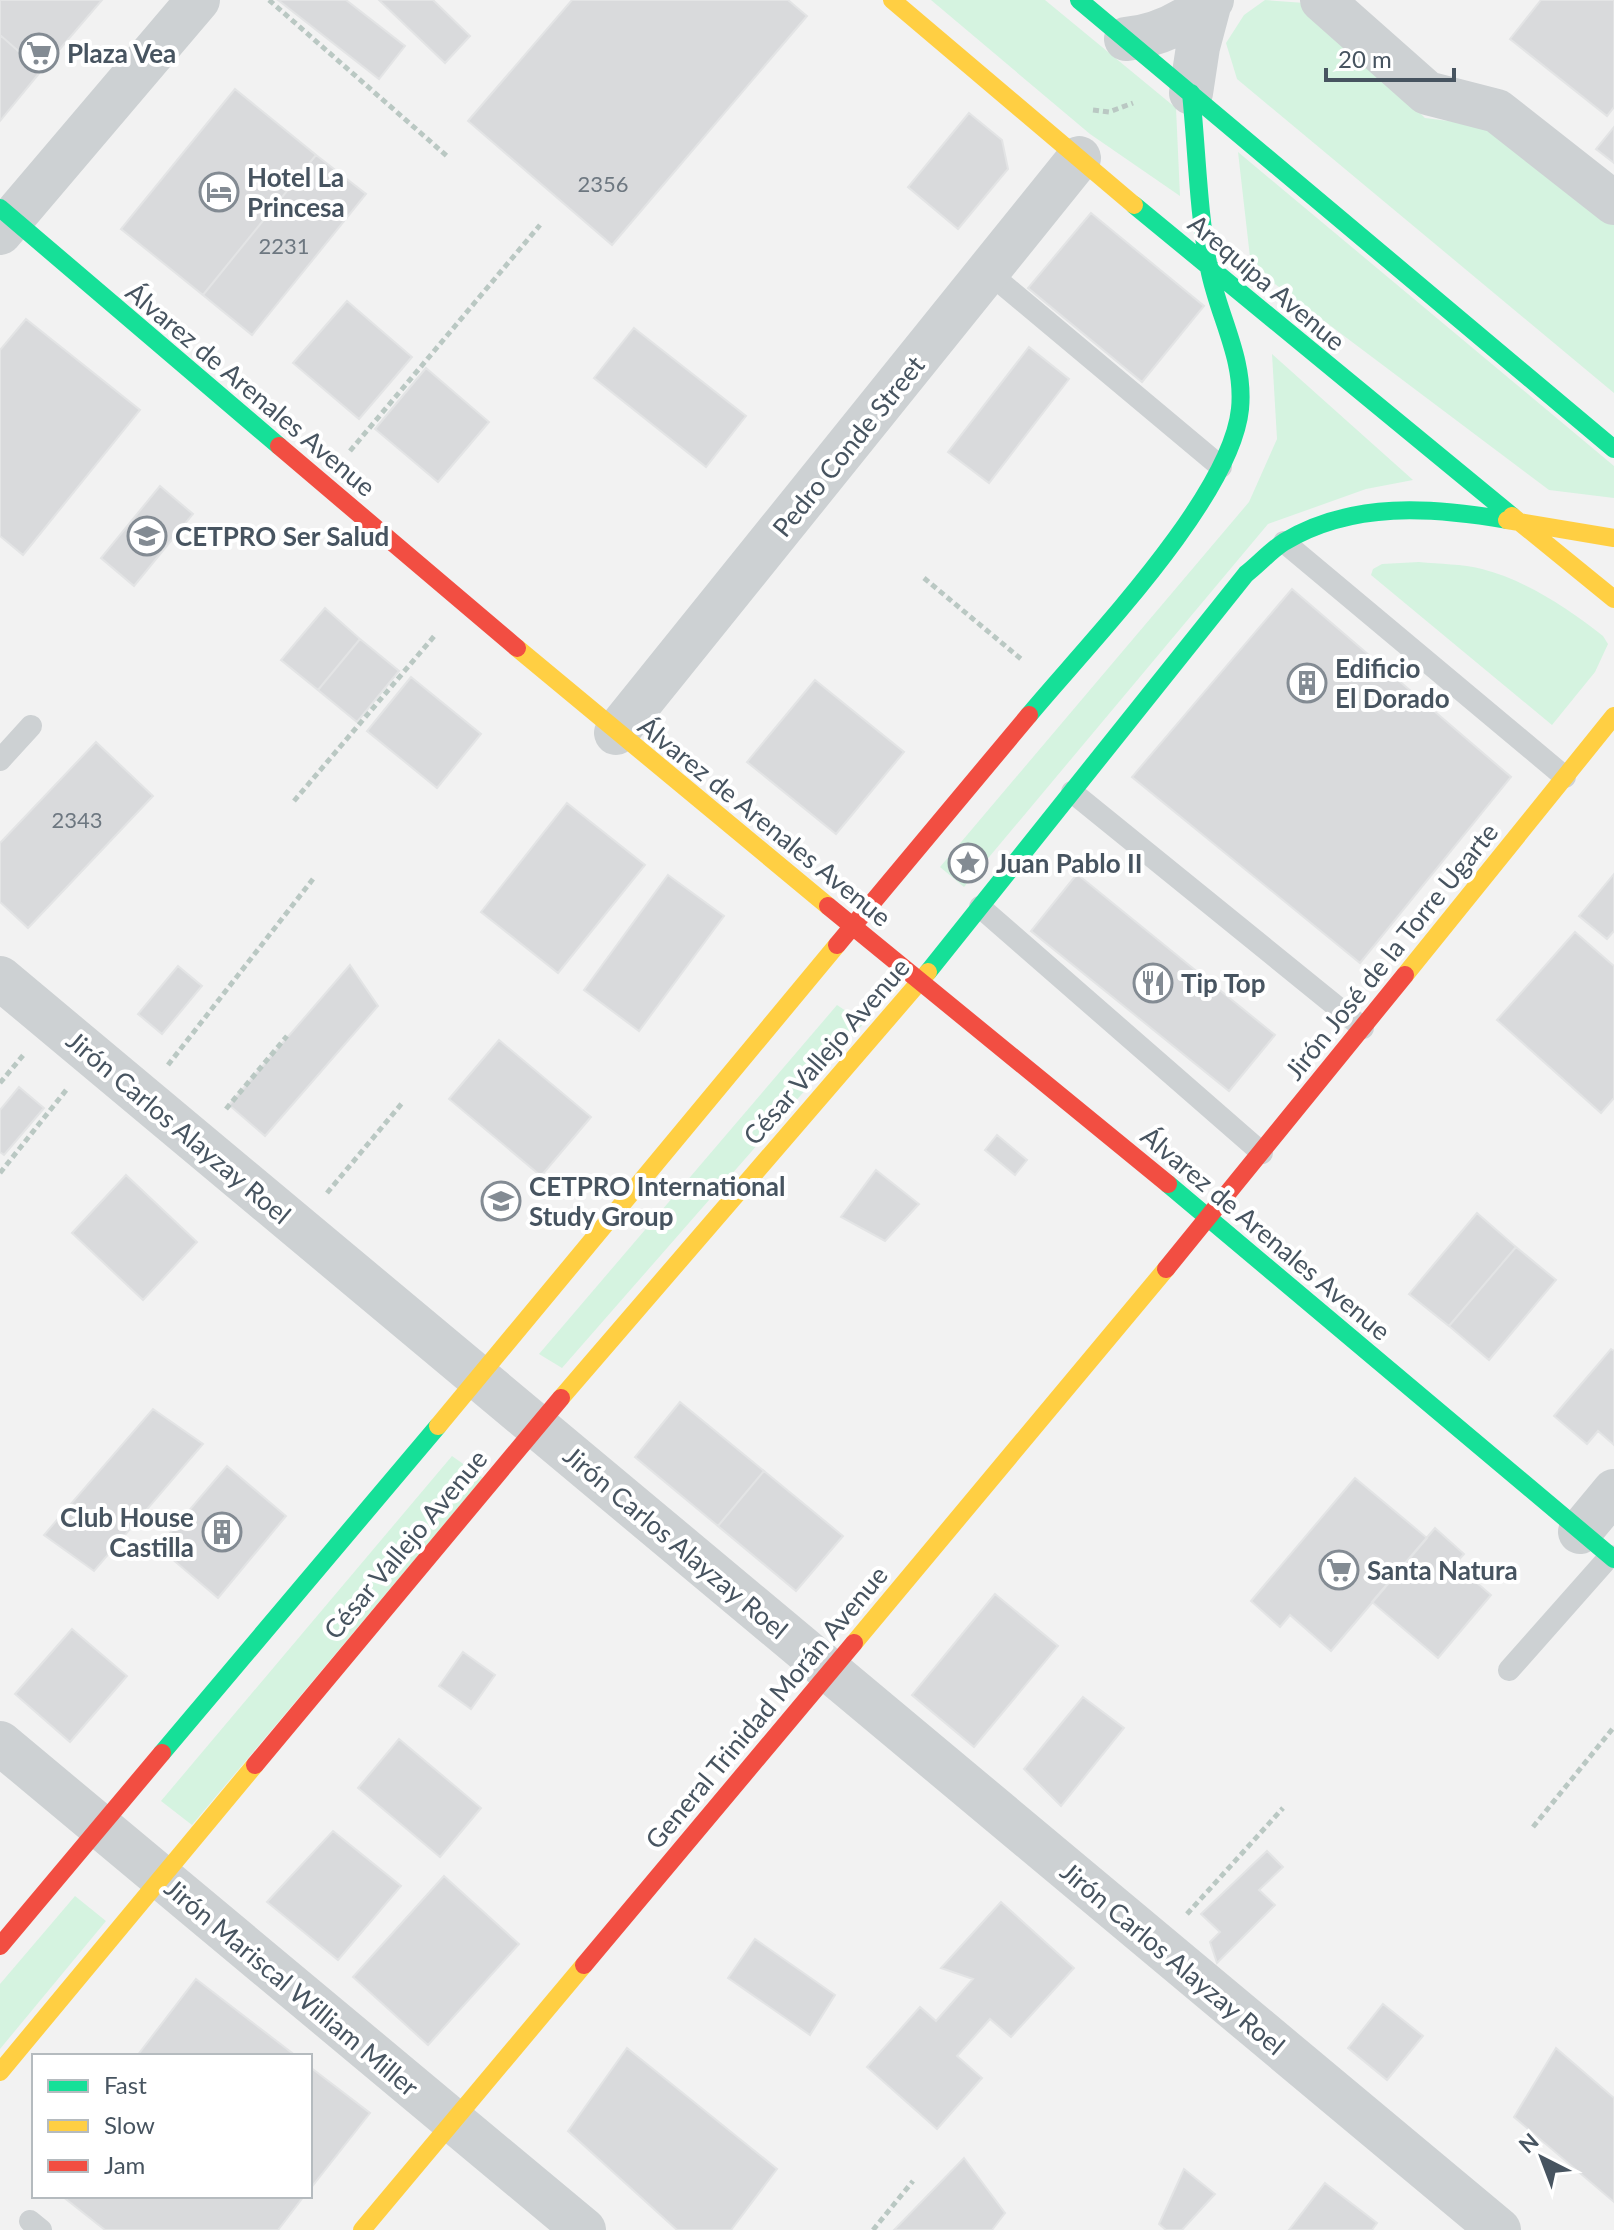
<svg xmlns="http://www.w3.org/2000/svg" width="1614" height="2230" viewBox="0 0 1614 2230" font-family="Lato,sans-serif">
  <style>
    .green { fill: #d5f3e0 }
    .building { fill: #d9dadc; stroke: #e3e4e5; stroke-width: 2 }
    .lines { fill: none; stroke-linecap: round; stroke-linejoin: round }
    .path { stroke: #bac8c3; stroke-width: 5; stroke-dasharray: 6 4; stroke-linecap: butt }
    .lane { stroke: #cdd1d3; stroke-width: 22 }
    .street { stroke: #cdd1d3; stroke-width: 44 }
    .fast { stroke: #16e098; stroke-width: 18 }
    .slow { stroke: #ffcf43; stroke-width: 18 }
    .jam { stroke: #f24e42; stroke-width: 18 }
    .labels { text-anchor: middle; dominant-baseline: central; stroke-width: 8; stroke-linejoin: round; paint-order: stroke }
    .number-label { font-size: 22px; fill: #6d7780 }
    .poi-label { font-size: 26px; font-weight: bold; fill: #475460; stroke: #fff; text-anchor: start }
    .street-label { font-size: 26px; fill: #475460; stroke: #fff }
  </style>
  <rect width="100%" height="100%" fill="#f2f2f2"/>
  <!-- green -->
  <path class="green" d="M931 0H1045L1176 108 1180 196 1090 134Z
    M1265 0 1305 3 1425 118 1488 126 1614 222V393L1237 79 1226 43 1244 15Z
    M1238 152 1614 466V498L1549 490 1251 266Z
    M1272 354 1413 480 1366 489 1268 524 964 887 940 867 1249 502 1277 439Z
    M1419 562C1440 564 1462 564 1482 569 1525 580 1568 608 1603 636L1608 644 1595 672 1552 725 1371 575 1373 569 1382 564Z
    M837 1005 864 1023 562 1368 539 1354Z
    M452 1456 483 1478 192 1825 161 1801Z
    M75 1896 106 1921 0 2049V1984Z"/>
  <!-- building -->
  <path class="building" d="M0 0H102L41 71 0 35Z
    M278 0H346L405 46 379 79Z
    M379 0H433L470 36 445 63Z
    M572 0H788L807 16 612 245 468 121Z
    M1541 0H1614V107L1607 116 1510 39Z
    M0 35 41 71 0 121Z
    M235 89 316 155 203 295 121 229Z
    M969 113 1002 140 1008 169 958 229 908 187Z
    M1614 127V163L1596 149Z
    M316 155 366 194 252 335 203 295Z
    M1091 213 1204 306 1142 382 1028 288Z
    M347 301 412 357 359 419 293 363Z
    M26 319 140 410 23 555 0 536V350Z
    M634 328 746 416 706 467 594 378Z
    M1029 347 1069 379 989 483 948 452Z
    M426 368 489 422 438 482 375 429Z
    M160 486 193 514 134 586 101 558Z
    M1292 589 1511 777 1360 963 1132 777Z
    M325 608 360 639 318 690 281 660Z
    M360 639 399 671 357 722 318 690Z
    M411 677 481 734 437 788 367 731Z
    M815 680 904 752 836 834 747 762Z
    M96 742 153 796 28 928 0 902V843Z
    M567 803 645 865 558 973 481 912Z
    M1077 874 1275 1035 1229 1091 1031 931Z
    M1614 874V931L1607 939 1579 916Z
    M668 875 724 916 639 1031 584 990Z
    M1575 932 1614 966V1098L1601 1113 1497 1020Z
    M350 965 378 1006 265 1136 229 1105Z
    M178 966 202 986 162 1034 138 1014Z
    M499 1040 591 1117 541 1176 449 1099Z
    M19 1087 44 1108 4 1155 0 1152V1110Z
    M997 1135 1027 1160 1015 1175 985 1150Z
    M876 1170 919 1204 885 1241 841 1217Z
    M126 1175 197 1242 143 1300 72 1233Z
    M1477 1213 1516 1247 1449 1326 1409 1294Z
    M1516 1247 1556 1280 1489 1360 1449 1326Z
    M1611 1349 1614 1351V1445L1598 1431 1587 1444 1554 1416Z
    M680 1402 764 1471 718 1526 635 1457Z
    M153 1409 203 1444 94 1571 44 1535Z
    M227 1466 286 1516 218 1598 158 1547Z
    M764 1471 843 1536 796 1591 718 1526Z
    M1355 1478 1427 1538 1331 1651 1290 1615 1280 1627 1251 1601Z
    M1435 1528 1464 1554 1455 1564 1491 1595 1438 1658 1372 1602Z
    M995 1594 1058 1646 974 1747 912 1695Z
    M72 1629 127 1676 70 1742 15 1694Z
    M463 1652 495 1675 471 1709 439 1686Z
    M1083 1697 1124 1728 1061 1806 1024 1769Z
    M399 1739 481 1808 440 1857 358 1788Z
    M333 1831 401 1886 338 1960 267 1902Z
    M1267 1851 1283 1867 1259 1890 1275 1905 1217 1963 1210 1942 1220 1932 1201 1914Z
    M444 1876 519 1944 428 2045 353 1977Z
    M1001 1902 1074 1968 1011 2037 990 2019 957 2056 982 2078 937 2129 867 2067 920 2007 936 2021 973 1979 941 1968Z
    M755 1939 835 1995 810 2035 728 1978Z
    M196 1979 296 2056H137Z
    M1383 2004 1423 2036 1387 2080 1348 2048Z
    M627 2048 777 2169 731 2230H677L568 2131Z
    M1556 2048 1614 2098V2202L1514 2117Z
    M310 2067 370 2113 310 2189Z
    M964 2158 1005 2213 992 2230H894Z
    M1184 2169 1215 2194 1182 2230H1166L1159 2224Z
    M1325 2183 1377 2223 1372 2230H1289Z
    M62 2196H304L278 2230H105Z"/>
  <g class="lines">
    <!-- path -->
    <path class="path" d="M269 0 448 157
      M1093 110 1109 112 1133 103
      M350 451 540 225
      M924 578 1021 659
      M294 801 436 634
      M168 1065 313 879
      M0 1083 25 1053
      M226 1109 287 1036
      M0 1173 67 1089
      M327 1193 403 1102
      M1533 1827 1614 1727
      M1187 1914 1283 1808
      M873 2230 913 2181"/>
    <!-- lane -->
    <path class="lane" d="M988 272 1221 467
      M1284 542 1565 777
      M0 760 31 726
      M1072 792 1363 1028
      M980 907 1262 1153
      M1509 1670 1610 1556
      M30 2221 41 2230"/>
    <!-- street -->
    <path class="street" d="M1322 0 1427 93 1497 111 1614 203
      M1126 39C1159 36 1186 22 1212 0
      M1191 93 1198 47 1210 2
      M0 233 198 0
      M616 733 1079 158
      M0 978 1499 2230
      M1580 1532 1614 1491
      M0 1743 584 2230"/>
    <!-- fast -->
    <path class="fast" d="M1079 0 1614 449
      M1134 205 1512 516
      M0 208 279 446
      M1029 715C1088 644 1231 498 1240 409 1245 358 1218 316 1209 268 1198 211 1197 151 1191 93
      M928 972 1246 574C1259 564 1270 551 1284 542 1352 501 1432 507 1507 520
      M1168 1184 1614 1559
      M162 1753 438 1426"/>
    <!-- slow -->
    <path class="slow" d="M892 0 1134 205
      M1512 516 1614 599
      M1507 520 1614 538
      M517 648 828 906
      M1405 975 1614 716
      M561 1398 928 972
      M438 1426 837 945
      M854 1643 1166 1269
      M0 2072 255 1765
      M362 2230 584 1965"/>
    <!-- jam -->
    <path class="jam" d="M279 446 517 648
      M828 906 1168 1184
      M837 945 1029 715
      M1166 1269 1405 975
      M255 1765 561 1398
      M0 1946 162 1753
      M584 1965 854 1643"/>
  </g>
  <!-- icons -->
  <defs>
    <g id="supermarket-ring" transform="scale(2)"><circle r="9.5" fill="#fff" stroke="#838b93" stroke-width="1.5"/><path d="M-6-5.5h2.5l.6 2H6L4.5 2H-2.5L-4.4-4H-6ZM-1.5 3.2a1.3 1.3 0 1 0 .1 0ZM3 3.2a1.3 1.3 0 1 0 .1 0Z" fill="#838b93"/></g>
    <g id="hotel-ring" transform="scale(2)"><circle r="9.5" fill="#fff" stroke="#838b93" stroke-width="1.5"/><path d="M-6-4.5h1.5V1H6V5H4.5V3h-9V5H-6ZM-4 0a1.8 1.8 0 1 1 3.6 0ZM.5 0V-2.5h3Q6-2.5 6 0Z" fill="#838b93"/></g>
    <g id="university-ring" transform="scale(2)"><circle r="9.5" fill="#fff" stroke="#838b93" stroke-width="1.5"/><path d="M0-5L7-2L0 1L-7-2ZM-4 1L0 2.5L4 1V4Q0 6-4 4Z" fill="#838b93"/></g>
    <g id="building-ring" transform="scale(2)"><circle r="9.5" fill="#fff" stroke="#838b93" stroke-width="1.5"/><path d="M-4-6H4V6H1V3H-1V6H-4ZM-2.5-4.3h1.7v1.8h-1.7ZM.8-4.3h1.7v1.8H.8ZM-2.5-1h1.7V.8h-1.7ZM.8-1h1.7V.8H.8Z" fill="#838b93"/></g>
    <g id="sight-ring" transform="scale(2)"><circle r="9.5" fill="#fff" stroke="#838b93" stroke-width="1.5"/><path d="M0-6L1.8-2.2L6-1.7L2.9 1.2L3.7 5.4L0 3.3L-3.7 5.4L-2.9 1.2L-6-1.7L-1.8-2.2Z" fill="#838b93"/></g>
    <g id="restaurant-ring" transform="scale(2)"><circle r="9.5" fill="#fff" stroke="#838b93" stroke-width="1.5"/><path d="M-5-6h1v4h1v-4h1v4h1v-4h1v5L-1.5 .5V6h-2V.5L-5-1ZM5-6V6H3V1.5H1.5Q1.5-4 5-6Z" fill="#838b93"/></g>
  </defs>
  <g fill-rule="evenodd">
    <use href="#supermarket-ring" x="39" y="53"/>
    <use href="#hotel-ring" x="219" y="192"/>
    <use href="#university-ring" x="147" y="536"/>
    <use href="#building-ring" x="1307" y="683"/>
    <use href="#sight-ring" x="968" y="863"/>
    <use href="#restaurant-ring" x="1153" y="983"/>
    <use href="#university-ring" x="501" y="1201"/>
    <use href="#building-ring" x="222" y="1532"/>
    <use href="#supermarket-ring" x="1339" y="1570"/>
  </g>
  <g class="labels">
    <!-- number labels -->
    <g class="number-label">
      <text x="603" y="183">2356</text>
      <text x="284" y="245">2231</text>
      <text x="77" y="819">2343</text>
    </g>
    <!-- poi labels -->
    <g class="poi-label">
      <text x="67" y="53">Plaza Vea</text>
      <text x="247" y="177">Hotel La<tspan x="247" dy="30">Princesa</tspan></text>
      <text x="175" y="536">CETPRO Ser Salud</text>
      <text x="1335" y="668">Edificio<tspan x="1335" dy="30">El Dorado</tspan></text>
      <text x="996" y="863">Juan Pablo II</text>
      <text x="1181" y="983">Tip Top</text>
      <text x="529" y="1186">CETPRO International<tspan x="529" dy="30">Study Group</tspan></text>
      <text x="194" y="1517" text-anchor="end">Club House<tspan x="194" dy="30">Castilla</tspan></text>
      <text x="1367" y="1570">Santa Natura</text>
    </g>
    <!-- street labels -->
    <g class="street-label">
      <text transform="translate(1267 282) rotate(40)">Arequipa Avenue</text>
      <text transform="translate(251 389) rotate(40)">Álvarez de Arenales Avenue</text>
      <text transform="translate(848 446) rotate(-51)">Pedro Conde Street</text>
      <text transform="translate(765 821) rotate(39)">Álvarez de Arenales Avenue</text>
      <text transform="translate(1391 951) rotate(-51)">Jirón José de la Torre Ugarte</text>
      <text transform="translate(826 1051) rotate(-49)">César Vallejo Avenue</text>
      <text transform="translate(179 1127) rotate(40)">Jirón Carlos Alayzay Roel</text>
      <text transform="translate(1266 1233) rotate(40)">Álvarez de Arenales Avenue</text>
      <text transform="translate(676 1542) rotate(40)">Jirón Carlos Alayzay Roel</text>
      <text transform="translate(405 1544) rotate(-50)">César Vallejo Avenue</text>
      <text transform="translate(766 1707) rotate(-50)">General Trinidad Morán Avenue</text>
      <text transform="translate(1173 1958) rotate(40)">Jirón Carlos Alayzay Roel</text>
      <text transform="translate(292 1987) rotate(40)">Jirón Mariscal William Miller</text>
    </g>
  </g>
  <!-- legend -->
  <rect x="32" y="2054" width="280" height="144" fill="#ffffff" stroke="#b5bbbf" stroke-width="2"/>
  <rect x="48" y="2080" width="40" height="12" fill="#16e098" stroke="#b5bbbf" stroke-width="2"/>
  <text x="104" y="2094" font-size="24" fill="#475460">Fast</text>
  <rect x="48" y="2120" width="40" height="12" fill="#ffcf43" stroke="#b5bbbf" stroke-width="2"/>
  <text x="104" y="2134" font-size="24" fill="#475460">Slow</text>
  <rect x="48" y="2160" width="40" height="12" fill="#f24e42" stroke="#b5bbbf" stroke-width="2"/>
  <text x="104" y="2174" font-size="24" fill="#475460">Jam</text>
  <!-- north arrow -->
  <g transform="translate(1542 2158) rotate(318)" stroke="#ffffff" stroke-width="6" paint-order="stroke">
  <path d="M0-6L14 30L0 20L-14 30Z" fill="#475460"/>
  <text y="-12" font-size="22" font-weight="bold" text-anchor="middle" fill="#475460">N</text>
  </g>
  <!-- scale -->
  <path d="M1326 68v12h128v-12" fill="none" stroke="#475460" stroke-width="4"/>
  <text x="1338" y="68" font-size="24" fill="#475460" stroke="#ffffff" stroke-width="6" paint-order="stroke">20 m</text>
</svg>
